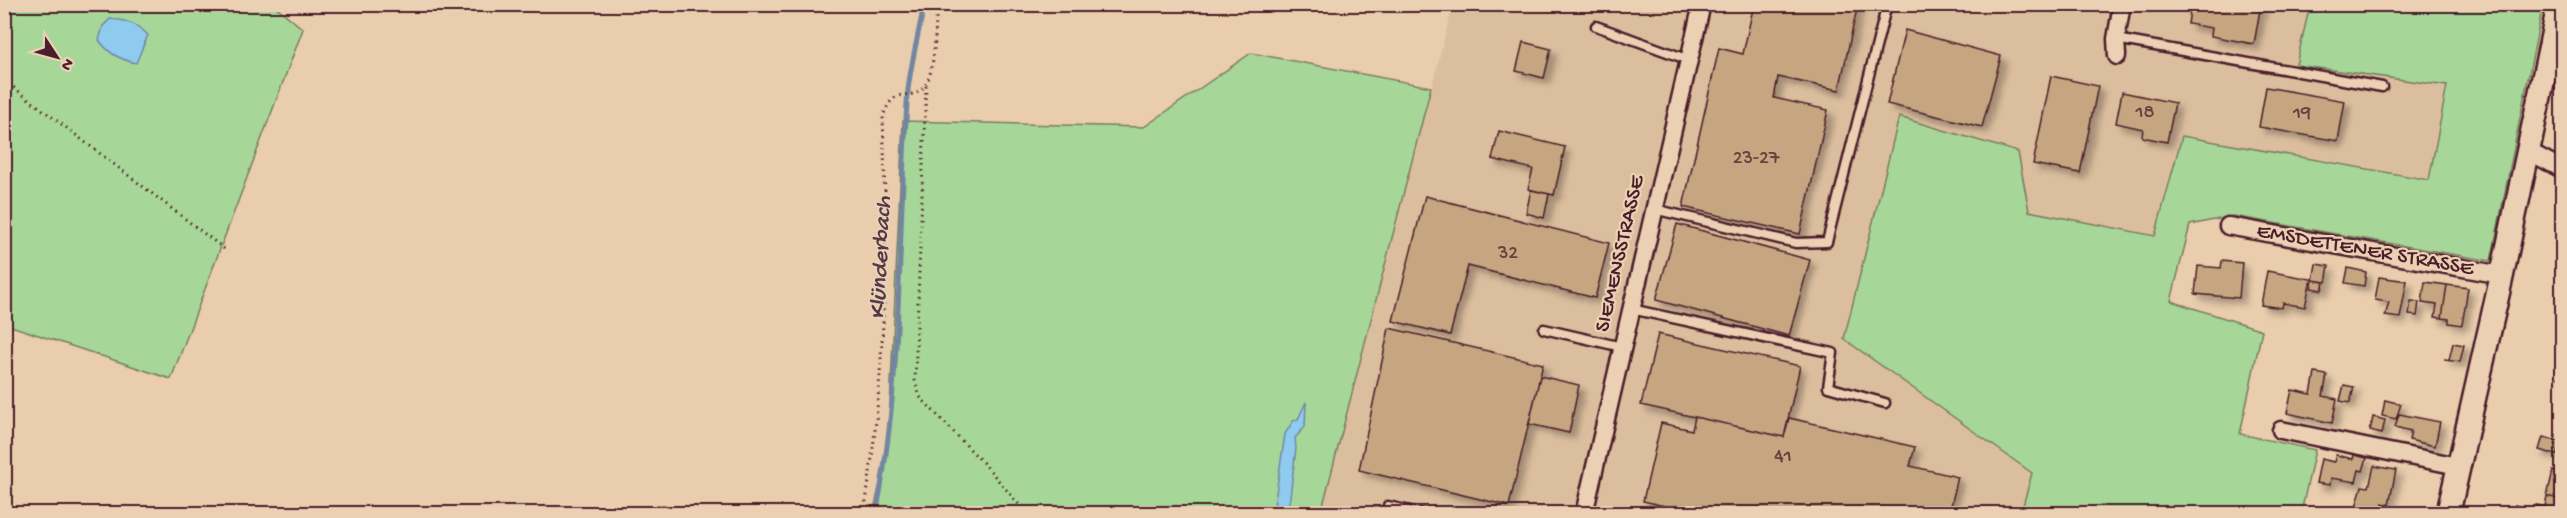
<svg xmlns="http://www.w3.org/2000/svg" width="2567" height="518" viewBox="0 0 2567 518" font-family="'Gochi Hand',sans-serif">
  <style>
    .built { fill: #dbbe9d }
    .green { fill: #a7d798; stroke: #787b62; stroke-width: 1.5 }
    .water { fill: #8fcaef; stroke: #7386a1; stroke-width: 1.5 }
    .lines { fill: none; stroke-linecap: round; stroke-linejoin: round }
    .stream { stroke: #7386a1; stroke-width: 5 }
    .building { fill: #c5a680; stroke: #4a1f2b; stroke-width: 1.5; filter: url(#shadow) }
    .lane-casing { stroke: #4a1f2b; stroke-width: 13 }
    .street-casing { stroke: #4a1f2b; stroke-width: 21 }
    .secondary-casing { stroke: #4a1f2b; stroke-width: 27 }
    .path { stroke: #4a1f2b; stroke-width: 3; stroke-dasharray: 1.5 4.5; stroke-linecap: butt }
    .lane { stroke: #ecd0b3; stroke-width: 8 }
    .street { stroke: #ecd0b3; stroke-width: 16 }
    .secondary { stroke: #ecd0b3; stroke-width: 22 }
    .labels { text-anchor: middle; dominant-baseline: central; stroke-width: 4.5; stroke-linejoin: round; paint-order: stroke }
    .number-label { font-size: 20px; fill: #694140 }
    .street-label { font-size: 22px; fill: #4a1f2b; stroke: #ecd0b3 }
    .water-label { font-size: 24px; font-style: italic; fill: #543948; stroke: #ecd0b3 }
  </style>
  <defs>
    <filter id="shadow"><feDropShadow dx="5.5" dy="5.5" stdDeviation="3" flood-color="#0004"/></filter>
  </defs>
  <rect width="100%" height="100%" fill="#e9cdac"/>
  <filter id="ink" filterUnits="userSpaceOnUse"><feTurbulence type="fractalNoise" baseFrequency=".0167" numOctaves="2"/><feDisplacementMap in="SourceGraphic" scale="12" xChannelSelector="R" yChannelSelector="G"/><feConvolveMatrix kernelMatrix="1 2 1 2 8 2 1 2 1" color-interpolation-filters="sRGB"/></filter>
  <g filter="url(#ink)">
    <!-- built -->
    <path class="built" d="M1453 5H2310L2297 65 2447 85 2429 180 2182 137 2155 236 2028 211 1844 339 2032 473 2021 513 1321 514Z"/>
    <!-- green -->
    <path class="green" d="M5 5H274L303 29 171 379 5 324Z
      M2310 5H2543L2491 261 2233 216 2190 225 2171 301 2262 330 2240 434 2315 450 2301 513H2021L2032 473 1844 339 1899 117 2018 152 2029 211 2155 236 2182 136 2429 180 2447 86 2296 65Z
      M1251 53 1431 87 1321 513 873 514 888 449 903 121 1144 127Z"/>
    <!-- water -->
    <path class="water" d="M110 19C126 20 136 23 148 35L136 63C119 59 109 54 99 40L103 26Z
      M1306 402 1305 427 1295 438 1296 448 1288 513H1273L1285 434 1293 421 1298 419Z"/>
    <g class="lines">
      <!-- stream -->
      <path class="stream" d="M876 514C904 374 897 231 908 90 911 62 919 33 924 4"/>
    </g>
    <!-- building -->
    <path class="building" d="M1754 4H1858L1839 90 1778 77 1774 98 1828 110 1800 234 1683 207 1719 48 1743 54Z
      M2191 4H2261L2254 44 2211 36 2212 28 2188 24Z
      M1905 30 2001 56 1982 127 1887 104Z
      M1523 42 1551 49 1544 78 1516 71Z
      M2051 76 2098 86 2080 173 2033 164Z
      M2266 87 2345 101 2338 141 2259 127Z
      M2122 92 2175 103 2167 142 2142 137 2143 129 2116 123Z
      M1499 131 1565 147 1554 195 1528 189 1533 169 1492 159Z
      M1531 190 1549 194 1544 218 1526 213Z
      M1425 196 1609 243 1595 298 1468 266 1450 335 1393 321Z
      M1677 224 1810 260 1789 336 1656 300Z
      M2222 261 2242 263 2239 298 2195 294 2198 266 2221 268Z
      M2316 264 2329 266 2326 282 2313 280Z
      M2348 268 2366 272 2364 286 2345 283Z
      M2267 271 2311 279 2305 307 2283 303 2282 308 2261 305Z
      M2379 277 2407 281 2400 318 2385 316 2389 302 2375 300Z
      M2313 280 2324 282 2322 290 2311 288Z
      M2425 282 2447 285 2442 318 2435 317 2437 305 2422 303Z
      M2447 285 2468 288 2462 325 2449 323V319L2442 318Z
      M2411 301 2419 302 2417 316 2409 315Z
      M1389 328 1543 364 1509 506 1359 470Z
      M1658 334 1800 366 1784 437 1641 405Z
      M2453 343 2464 345 2460 362 2445 360V359L2449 360Z
      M2561 368H2562V379L2558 378Z
      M2315 373 2327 375 2323 396 2337 399 2332 423 2287 413 2292 390 2311 394Z
      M1540 376 1579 385 1569 433 1529 424Z
      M2344 385 2354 387 2350 403 2340 401Z
      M2385 400 2401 404 2396 419 2382 416Z
      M2399 414 2440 422 2435 446 2409 440 2411 431 2395 427Z
      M1695 417 1784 437 1789 418 1915 447 1910 466 1958 477 1949 514H1699L1643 501 1661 423 1692 430Z
      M2373 417 2385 420 2382 434 2370 431Z
      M2543 437 2561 442 2557 455 2539 450Z
      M2560 444 2562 445V456L2557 455Z
      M2336 455 2353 459 2354 455 2367 458 2363 471 2359 470 2356 482 2331 478 2330 485 2316 483 2321 459 2334 462Z
      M2374 466 2396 470 2389 505 2383 503 2381 514H2354L2362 486 2369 487Z
      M2553 471 2562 473V500L2547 496Z
      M2547 496 2562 500V514H2534L2536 505 2545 507Z
      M2515 505 2528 509 2526 514H2513Z"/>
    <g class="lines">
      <!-- lane casing -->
      <g class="lane-casing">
        <path id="lane" d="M1596 26 1689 60
          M2116 39 2382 87
          M1654 209 1796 243 1827 242 1887 4
          M1631 309 1833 353 1828 387 1885 403
          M1544 329 1622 347
          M1388 506 1424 514"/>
      </g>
      <!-- street casing -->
      <g class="street-casing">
        <path id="street" d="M2117 56 2116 39 2122 4
          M2528 151 2562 169
          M2228 226 2502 275
          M2281 430 2458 466
          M1584 514 1702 4"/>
      </g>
      <!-- secondary casing -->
      <g class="secondary-casing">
        <path id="secondary" d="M2448 514 2502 275 2559 4"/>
      </g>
      <!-- path -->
      <path class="path" d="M4 80 227 251
        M926 86 915 380 920 397 987 467 1027 514
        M864 514C885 382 888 250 883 117 895 81 910 104 924 87 936 73 935 24 937 4"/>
      <!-- lane -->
      <use href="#lane" class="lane"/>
      <!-- street -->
      <use href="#street" class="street"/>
      <!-- secondary -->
      <use href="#secondary" class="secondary"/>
    </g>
  </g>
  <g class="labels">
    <!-- number labels -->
    <g class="number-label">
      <text x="2145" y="113">18</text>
      <text x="2302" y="114">19</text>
      <text x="1756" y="159">23-27</text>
      <text x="1508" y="254">32</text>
      <text x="1783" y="457">41</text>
    </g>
    <!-- street labels -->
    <g class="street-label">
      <text transform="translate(2365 251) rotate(10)">EMSDETTENER STRASSE</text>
      <text transform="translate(1621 254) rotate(-77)">SIEMENSSTRASSE</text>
    </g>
    <!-- water labels -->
    <g class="water-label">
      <text transform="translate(882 258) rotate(-87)">Klünderbach</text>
    </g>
  </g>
  <!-- margin -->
  <rect width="2567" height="518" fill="none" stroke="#ecd0b3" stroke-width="24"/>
  <rect x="12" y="12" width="2543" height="494" fill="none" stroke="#4a1f2b" stroke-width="2" filter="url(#ink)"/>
  <!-- north arrow -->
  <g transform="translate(57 57) rotate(126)" stroke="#ecd0b3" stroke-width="4.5" paint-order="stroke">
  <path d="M0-4.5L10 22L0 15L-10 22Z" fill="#4a1f2b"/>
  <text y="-9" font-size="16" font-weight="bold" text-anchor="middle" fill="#4a1f2b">N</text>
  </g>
</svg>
